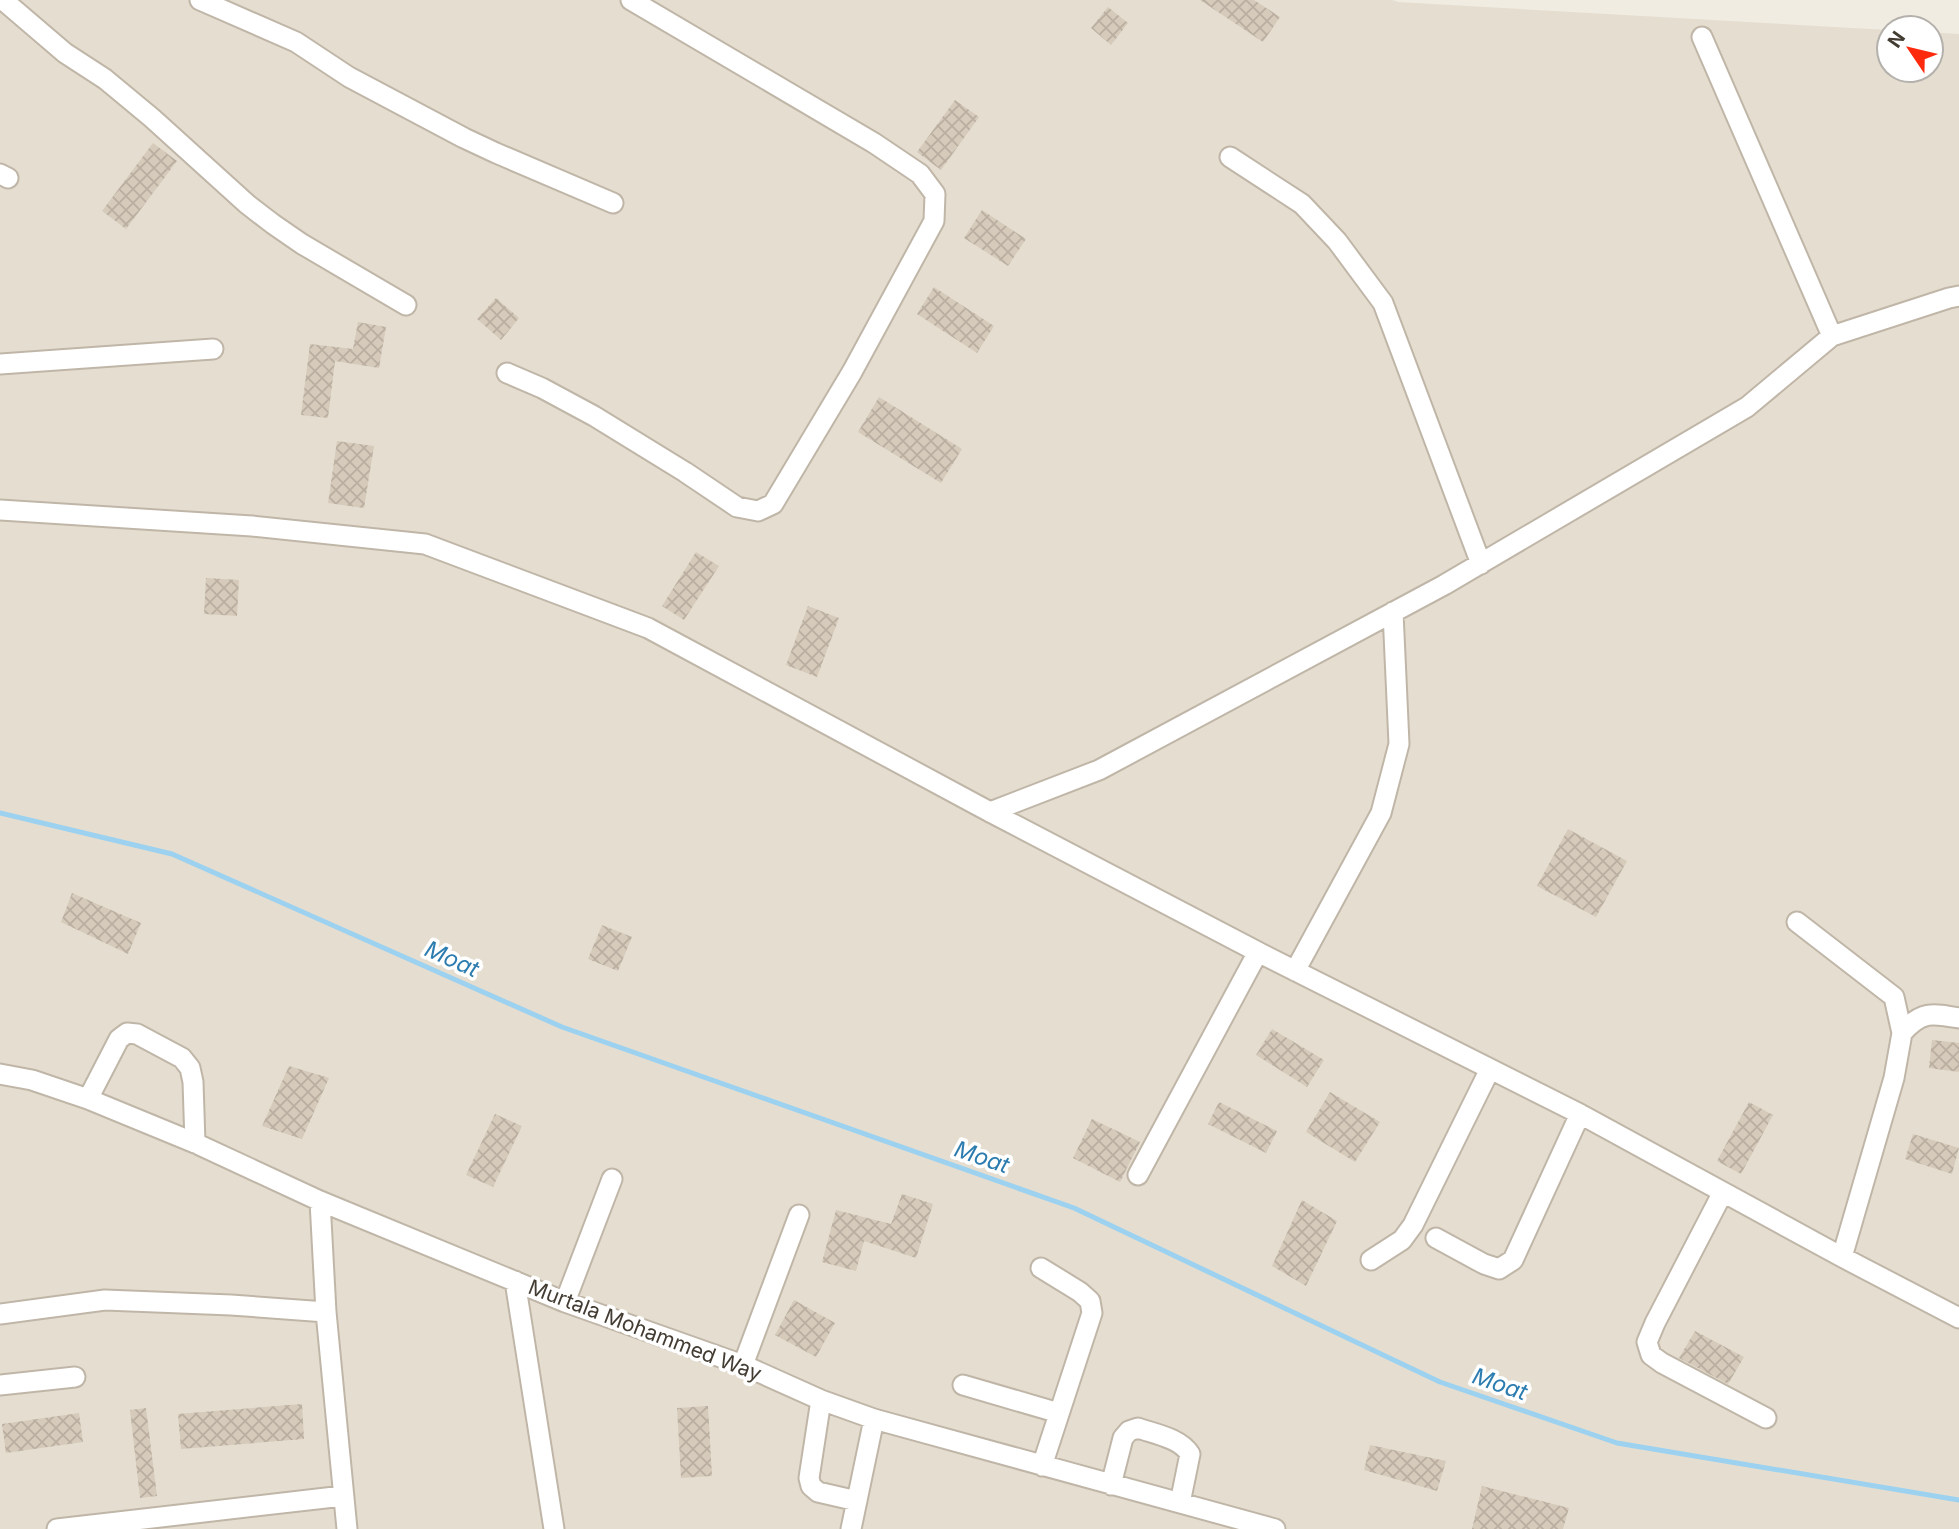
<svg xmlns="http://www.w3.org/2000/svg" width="1959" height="1529" viewBox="0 0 1959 1529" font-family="Inter,sans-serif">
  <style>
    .residential { fill: #e5ded0 }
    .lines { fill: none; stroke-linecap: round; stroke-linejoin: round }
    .stream { stroke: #9cd1f0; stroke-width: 5 }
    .building { fill: url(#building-cross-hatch) }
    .minor-casing { stroke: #c0b6a8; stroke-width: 23 }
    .minor { stroke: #fff; stroke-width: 19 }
    .labels { text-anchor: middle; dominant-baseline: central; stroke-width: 7; stroke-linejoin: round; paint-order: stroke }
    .street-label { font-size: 21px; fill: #433c33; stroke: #fff }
    .water-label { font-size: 23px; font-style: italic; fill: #2c7caf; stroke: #fff }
  </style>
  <defs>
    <pattern id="building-cross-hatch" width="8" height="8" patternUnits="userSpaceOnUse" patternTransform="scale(1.75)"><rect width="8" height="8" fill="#d6caba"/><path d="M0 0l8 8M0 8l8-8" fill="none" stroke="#b9aea0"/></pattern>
  </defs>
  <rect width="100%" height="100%" fill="#f1ece2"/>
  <!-- residential -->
  <path class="residential" d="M0 0H1392L1399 2 1889 30V70H1931V32L1959 34V1529H0Z"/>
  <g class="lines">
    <!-- stream -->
    <path class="stream" d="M0 813 172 854 562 1027 1074 1208 1440 1382 1617 1443 1959 1500"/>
  </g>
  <!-- building -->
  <path class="building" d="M1200 0H1254L1280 17 1263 42Z
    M1108 7 1128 23 1111 45 1091 28Z
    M955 100 979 117 941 170 917 152Z
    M153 143 177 161 126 229 102 211Z
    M982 210 1026 239 1008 266 964 238Z
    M934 287 994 326 977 353 917 314Z
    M496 298 519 318 501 340 477 319Z
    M358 322 386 327 379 368 335 361 328 418 301 415 310 344 353 349Z
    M879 397 962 449 941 483 858 432Z
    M337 441 374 446 364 508 328 503Z
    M696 552 719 566 684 620 662 606Z
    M206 578 239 580 237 616 204 614Z
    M808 606 839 618 817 677 786 665Z
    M1568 829 1627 861 1596 917 1537 886Z
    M72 893 141 923 128 954 61 922Z
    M602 925 632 937 618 971 588 959Z
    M1272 1029 1324 1060 1307 1087 1256 1055Z
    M1932 1040 1959 1043V1072L1929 1068Z
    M289 1066 329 1078 302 1139 262 1126Z
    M1330 1092 1380 1122 1355 1162 1306 1132Z
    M1219 1102 1277 1131 1266 1153 1208 1124Z
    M1749 1102 1773 1115 1741 1174 1717 1161Z
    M495 1114 522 1126 493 1187 466 1175Z
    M1092 1119 1140 1142 1120 1182 1073 1158Z
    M1913 1134 1959 1148 1952 1174 1905 1159Z
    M902 1194 933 1204 916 1258 864 1241 856 1271 822 1262 836 1210 891 1224Z
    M1302 1200 1337 1221 1306 1286 1272 1266Z
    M794 1300 835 1323 816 1357 775 1335Z
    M1695 1331 1744 1357 1728 1384 1679 1358Z
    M302 1404 304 1439 181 1449 178 1414Z
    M708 1406 712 1476 681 1478 677 1408Z
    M146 1408 157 1496 140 1498 130 1410Z
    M79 1413 83 1442 6 1453 2 1424Z
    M1370 1445 1446 1461 1437 1491 1364 1470Z
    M1482 1486 1569 1508 1563 1529H1472Z"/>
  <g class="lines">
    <!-- minor casing -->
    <g class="minor-casing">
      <path id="minor" d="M3 0 65 53 105 79 152 118 247 204 273 224 302 244 406 305
        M200 0 296 42 349 77 464 138 496 153 613 203
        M1702 37 1832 336
        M1230 157 1302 204 1337 241 1383 303 1481 564
        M0 174 8 178
        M0 364 213 349
        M507 373 542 388 594 416 685 472 737 507 758 511 773 504 852 372 934 221 935 194 920 174 874 143 631 0
        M0 510 252 526 425 544 648 628 990 812 1258 952 1580 1114 1842 1257 1959 1318
        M990 812 1099 770 1444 585 1747 407 1832 336 1949 298 1959 296
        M1797 922 1894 997 1902 1033 1894 1078 1842 1257
        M1295 971 1381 813 1399 744 1393 612
        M1902 1033C1921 1011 1932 1013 1959 1018
        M0 1074 32 1080 88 1099 195 1143 320 1201 565 1302 743 1365 821 1400 874 1419 1275 1529
        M88 1099 119 1039 127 1033 137 1034 182 1058 190 1068 193 1082 195 1143
        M1138 1175 1258 952
        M1723 1192 1655 1323 1647 1342 1651 1355 1662 1363 1766 1418
        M320 1201 326 1312 347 1529
        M1436 1238 1484 1264 1499 1269 1513 1260 1580 1114
        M1371 1260 1402 1240 1413 1225 1490 1069
        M1041 1268 1080 1292 1090 1301 1092 1313 1042 1466
        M515 1281 554 1529
        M565 1302 612 1179
        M0 1314 105 1300 231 1305 326 1312
        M743 1365 799 1215
        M0 1385 75 1377
        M963 1385 1059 1413
        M821 1400 809 1478 811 1486 818 1492 857 1501
        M1111 1485 1123 1438 1129 1431 1138 1428C1155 1434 1180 1438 1190 1454L1180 1503
        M57 1529 343 1496
        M851 1529 874 1419"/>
    </g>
    <!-- minor -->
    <use href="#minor" class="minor"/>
  </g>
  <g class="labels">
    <!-- street labels -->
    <g class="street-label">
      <text transform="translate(645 1330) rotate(21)">Murtala Mohammed Way</text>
    </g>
    <!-- water labels -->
    <g class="water-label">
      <text transform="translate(452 959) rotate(24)">Moat</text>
      <text transform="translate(982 1157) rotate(19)">Moat</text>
      <text transform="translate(1500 1384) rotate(19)">Moat</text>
    </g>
  </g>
  <!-- north arrow -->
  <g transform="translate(1910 49) rotate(305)"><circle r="33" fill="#ffffff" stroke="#b4b1ad" stroke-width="2"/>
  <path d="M0-5L12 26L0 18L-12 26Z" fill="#fd2a0e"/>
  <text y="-10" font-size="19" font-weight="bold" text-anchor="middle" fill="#433c33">N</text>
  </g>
</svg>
